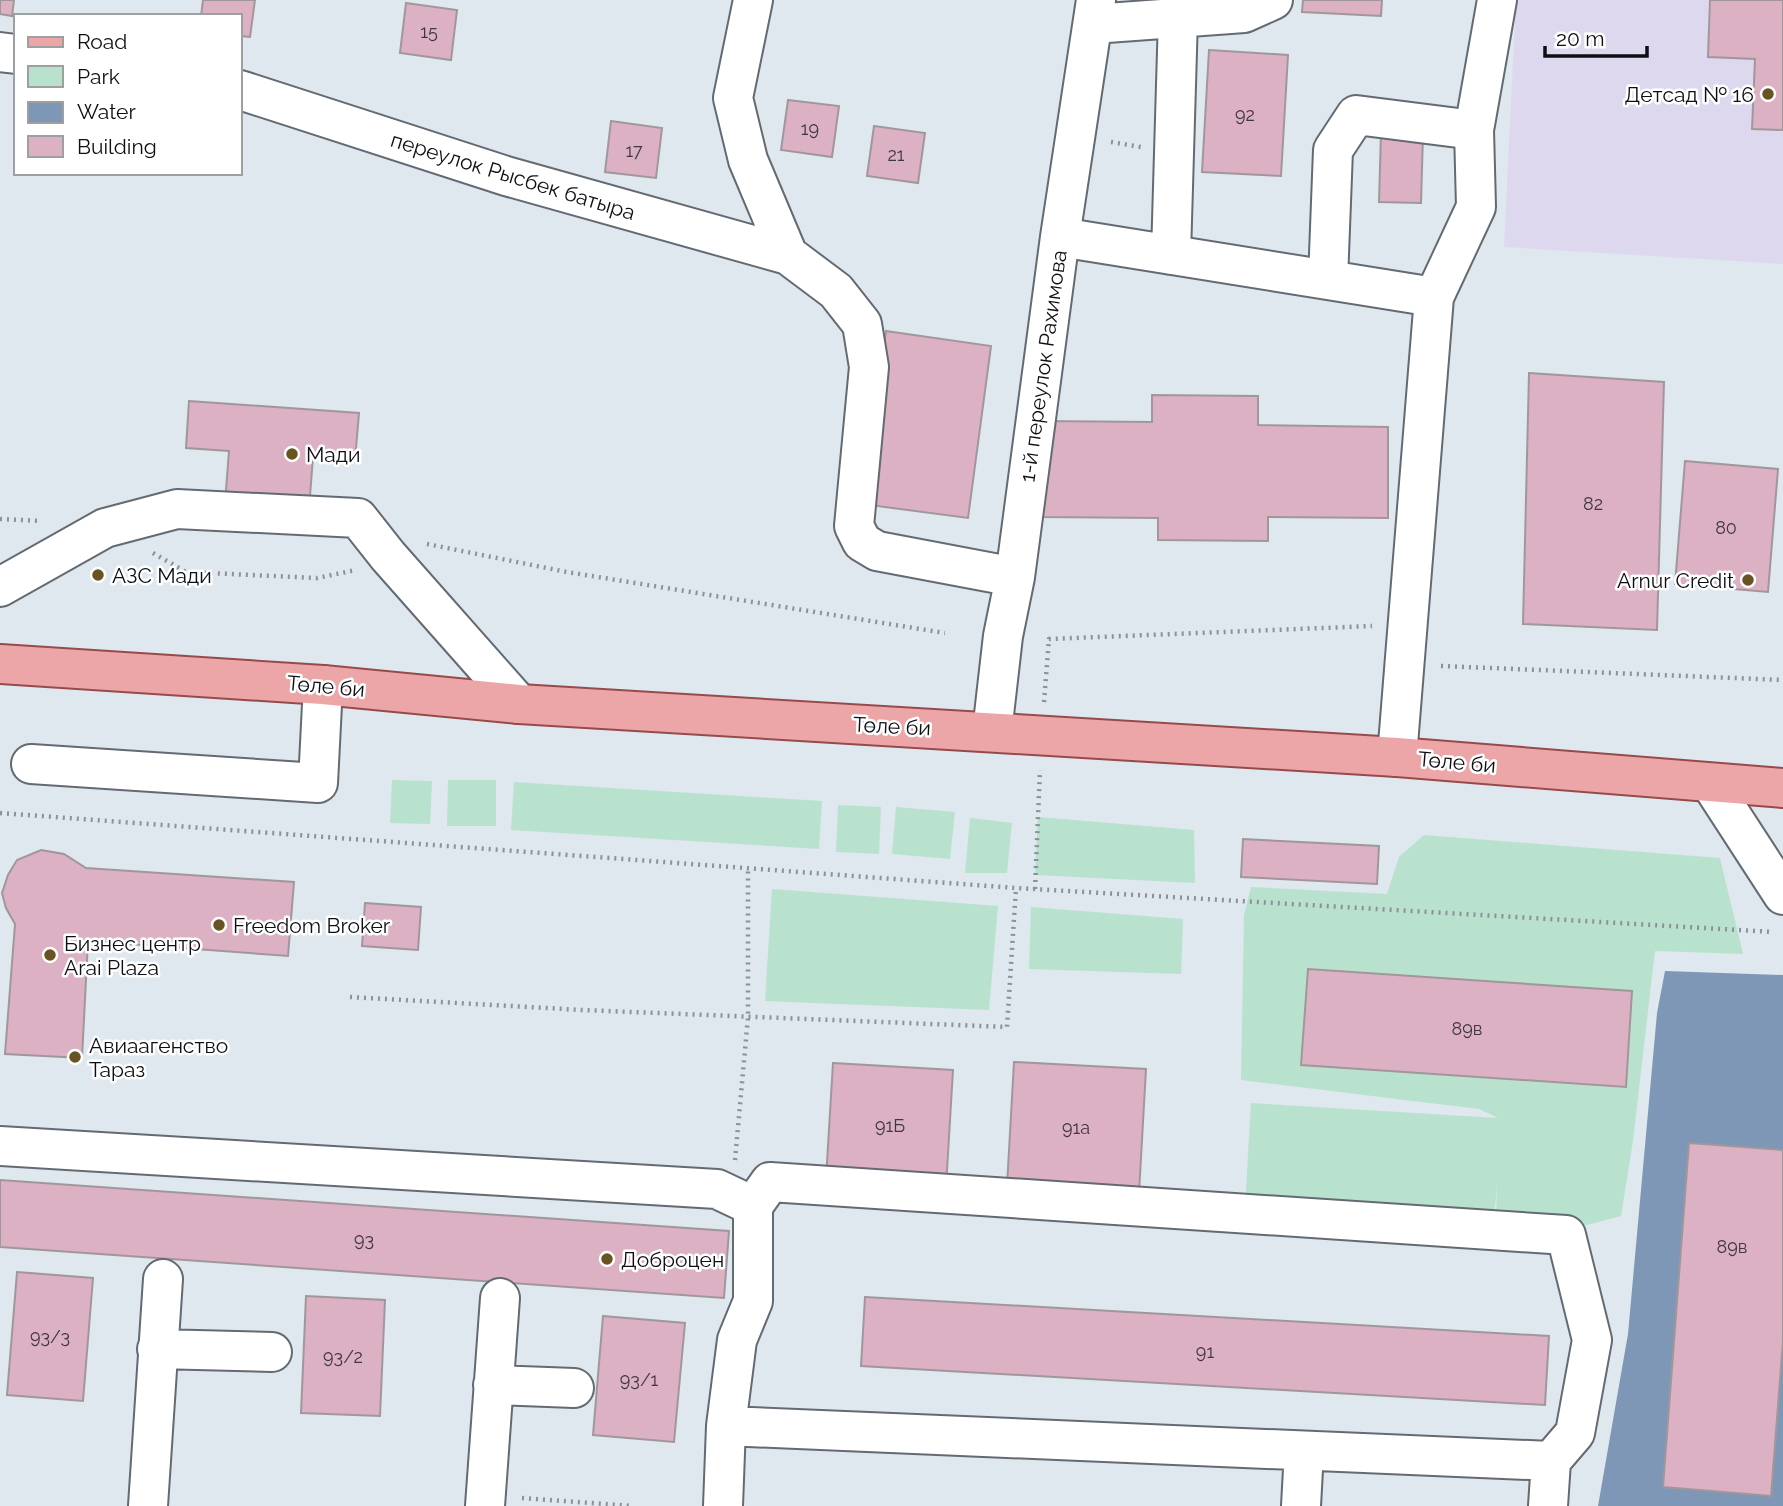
<svg xmlns="http://www.w3.org/2000/svg" width="1783" height="1506" viewBox="0 0 1783 1506" font-family="Raleway,sans-serif">
  <style>
    .education { fill: #ded8ee }
    .green { fill: #b9e2ce }
    .water { fill: #7e97b6 }
    .building { fill: #dbb1c3; stroke: #a1979b; stroke-width: 2 }
    .lines { fill: none; stroke-linecap: round; stroke-linejoin: round }
    .minor-casing { stroke: #646a72; stroke-width: 42 }
    .major-casing { stroke: #974a4c; stroke-width: 42 }
    .path { stroke: #8c9197; stroke-width: 4.5; stroke-dasharray: 2 5; stroke-linecap: butt }
    .minor { stroke: #fff; stroke-width: 38 }
    .major { stroke: #eda6a7; stroke-width: 38 }
    .poi-dot { fill: #685423; stroke: #fff; stroke-width: 2.5 }
    .labels { text-anchor: middle; dominant-baseline: central; stroke-width: 5; stroke-linejoin: round; paint-order: stroke }
    .number-label { font-size: 18px; fill: #40383e }
    .poi-label { font-size: 21px; fill: #0d0f12; stroke: #fff; text-anchor: start }
    .street-label { font-size: 21px; fill: #0d0f12; stroke: #fff }
  </style>
  <rect width="100%" height="100%" fill="#dfe7ef"/>
  <!-- education -->
  <path class="education" d="M1516 0H1783V264L1504 247Z"/>
  <!-- green -->
  <path class="green" d="M392 780 432 781 430 824 390 823Z
    M448 780H496V826H447Z
    M514 782 822 801 819 849 511 830Z
    M838 805 881 807 879 854 836 852Z
    M896 807 955 812 950 859 892 854Z
    M1038 817 1194 830 1195 883 1035 875Z
    M970 818 1012 823 1007 873H965Z
    M1424 835 1720 858 1743 954 1655 951 1633 1141 1621 1216 1587 1225 1496 1220 1497 1184 1494 1220 1245 1205 1251 1103 1498 1118 1479 1109 1241 1080 1244 915 1251 887 1387 894 1399 857Z
    M772 889 998 906 989 1010 765 1001Z
    M1031 907 1183 919 1181 974 1029 969Z"/>
  <!-- water -->
  <path class="water" d="M1665 971 1783 975V1506H1598L1628 1334 1657 1013Z"/>
  <!-- building -->
  <path class="building" d="M0 0H14L12 16 0 14Z
    M203 0H255L250 37 240 36V16H201Z
    M1303 0H1382L1381 16 1302 12Z
    M1710 0H1783V130L1752 129 1755 59 1708 57Z
    M406 3 457 10 451 60 400 53Z
    M1209 50 1288 55 1281 176 1202 172Z
    M788 100 839 106 832 157 781 150Z
    M611 121 662 128 656 178 605 172Z
    M874 126 925 133 918 183 867 176Z
    M1381 133 1423 134 1421 203 1379 202Z
    M886 331 991 346 968 518 862 504Z
    M1529 373 1664 382 1657 630 1523 624Z
    M1152 395 1258 396V425L1388 427V518L1268 517V541L1158 540V518L1041 517 1042 421 1152 422Z
    M189 401 359 413 355 460 313 457 309 509 225 503 229 451 186 448Z
    M1685 461 1778 469 1768 592 1675 584Z
    M1243 839 1379 846 1377 884 1241 877Z
    M41 850 64 854 86 868 294 882 288 956 88 941 82 1058 5 1054 15 924 6 908 2 893 8 875 17 860Z
    M365 903 421 907 418 950 362 946Z
    M1308 969 1632 991 1626 1087 1301 1065Z
    M1014 1062 1146 1069 1139 1193 1007 1186Z
    M833 1063 953 1070 946 1187 826 1179Z
    M1689 1143 1783 1150V1341L1771 1496 1663 1487Z
    M0 1180 729 1231 724 1298 0 1247Z
    M17 1272 93 1278 83 1401 7 1395Z
    M306 1296 385 1300 380 1416 301 1413Z
    M865 1297 1549 1336 1545 1405 861 1366Z
    M603 1316 685 1323 674 1442 593 1435Z"/>
  <g class="lines">
    <!-- minor casing -->
    <g class="minor-casing">
      <path id="minor" d="M753 0 733 98 748 160 788 255 836 291 862 324 869 367 854 526 862 542 877 551 1015 577
        M1093 24 1244 13 1273 0
        M0 52 16 54
        M240 90 506 176 788 255
        M1060 237 1434 297
        M1171 255 1178 17
        M1328 280 1333 150 1356 115 1474 130
        M0 587 105 528 177 509 358 518 388 556 519 704
        M992 732 1003 636 1015 577 1060 237 1096 0
        M1397 757 1434 297 1476 207 1474 130 1497 0
        M31 764 318 783 323 685
        M1711 784 1783 895
        M0 1146 717 1189 753 1206V1301L737 1340 726 1426 723 1506
        M753 1206 770 1182 1566 1235 1592 1340 1575 1433 1551 1461 1548 1506
        M157 1349 272 1352
        M493 1385 574 1388
        M726 1426 1551 1461
        M148 1506 163 1279
        M485 1506 500 1298
        M1301 1506 1304 1451"/>
    </g>
    <!-- major casing -->
    <g class="major-casing">
      <path id="major" d="M0 664 323 685 519 704 1397 757 1783 788"/>
    </g>
    <!-- path -->
    <path class="path" d="M1111 142 1141 147
      M0 519 41 521
      M427 544 567 572 945 633
      M153 553 186 572 317 578 356 570
      M1441 666 1783 680
      M1044 702 1049 639 1372 626
      M0 813 1016 888 1773 932
      M1035 889 1040 770
      M350 997 582 1010 1007 1027 1016 888
      M735 1160 748 1017V868
      M522 1498 633 1506"/>
    <!-- minor -->
    <use href="#minor" class="minor"/>
    <!-- major -->
    <use href="#major" class="major"/>
  </g>
  <!-- markers -->
  <g class="poi-dot">
    <circle cx="1768" cy="94" r="7"/>
    <circle cx="292" cy="454" r="7"/>
    <circle cx="98" cy="575" r="7"/>
    <circle cx="1748" cy="580" r="7"/>
    <circle cx="219" cy="925" r="7"/>
    <circle cx="50" cy="955" r="7"/>
    <circle cx="75" cy="1057" r="7"/>
    <circle cx="607" cy="1259" r="7"/>
  </g>
  <g class="labels">
    <!-- number labels -->
    <g class="number-label">
      <text x="429" y="31">15</text>
      <text x="1245" y="114">92</text>
      <text x="810" y="128">19</text>
      <text x="634" y="150">17</text>
      <text x="896" y="154">21</text>
      <text x="1593" y="503">82</text>
      <text x="1726" y="527">80</text>
      <text x="1467" y="1028">89в</text>
      <text x="890" y="1125">91Б</text>
      <text x="1076" y="1127">91а</text>
      <text x="364" y="1239">93</text>
      <text x="1732" y="1246">89в</text>
      <text x="50" y="1336">93/3</text>
      <text x="1205" y="1351">91</text>
      <text x="343" y="1356">93/2</text>
      <text x="639" y="1379">93/1</text>
    </g>
    <!-- poi labels -->
    <g class="poi-label">
      <text x="1754" y="94" text-anchor="end">Детсад № 16</text>
      <text x="306" y="454">Мади</text>
      <text x="112" y="575">АЗС Мади</text>
      <text x="1734" y="580" text-anchor="end">Arnur Credit</text>
      <text x="233" y="925">Freedom Broker</text>
      <text x="64" y="943">Бизнес центр<tspan x="64" dy="24">Arai Plaza</tspan></text>
      <text x="89" y="1045">Авиаагенство<tspan x="89" dy="24">Тараз</tspan></text>
      <text x="621" y="1259">Доброцен</text>
    </g>
    <!-- street labels -->
    <g class="street-label">
      <text transform="translate(513 176) rotate(17)">переулок Рысбек батыра</text>
      <text transform="translate(1043 366) rotate(-82)">1-й переулок Рахимова</text>
      <text transform="translate(326 686) rotate(5)">Төле би</text>
      <text transform="translate(892 726) rotate(3)">Төле би</text>
      <text transform="translate(1457 762) rotate(5)">Төле би</text>
    </g>
  </g>
  <!-- legend -->
  <rect x="14" y="14" width="228" height="161" fill="#ffffff" stroke="#9e9fa0" stroke-width="2"/>
  <rect x="28" y="37" width="35" height="10" fill="#eda6a7" stroke="#9e9fa0" stroke-width="2"/>
  <text x="77" y="49" font-size="21" fill="#0d0f12">Road</text>
  <rect x="28" y="66" width="35" height="21" fill="#b9e2ce" stroke="#9e9fa0" stroke-width="2"/>
  <text x="77" y="84" font-size="21" fill="#0d0f12">Park</text>
  <rect x="28" y="102" width="35" height="21" fill="#7e97b6" stroke="#9e9fa0" stroke-width="2"/>
  <text x="77" y="119" font-size="21" fill="#0d0f12">Water</text>
  <rect x="28" y="136" width="35" height="21" fill="#dbb1c3" stroke="#9e9fa0" stroke-width="2"/>
  <text x="77" y="154" font-size="21" fill="#0d0f12">Building</text>
  <!-- scale -->
  <path d="M1545 46v10h102v-10" fill="none" stroke="#0d0f12" stroke-width="3.5"/>
  <text x="1556" y="46" font-size="21" fill="#0d0f12" stroke="#ffffff" stroke-width="5" paint-order="stroke">20 m</text>
</svg>
